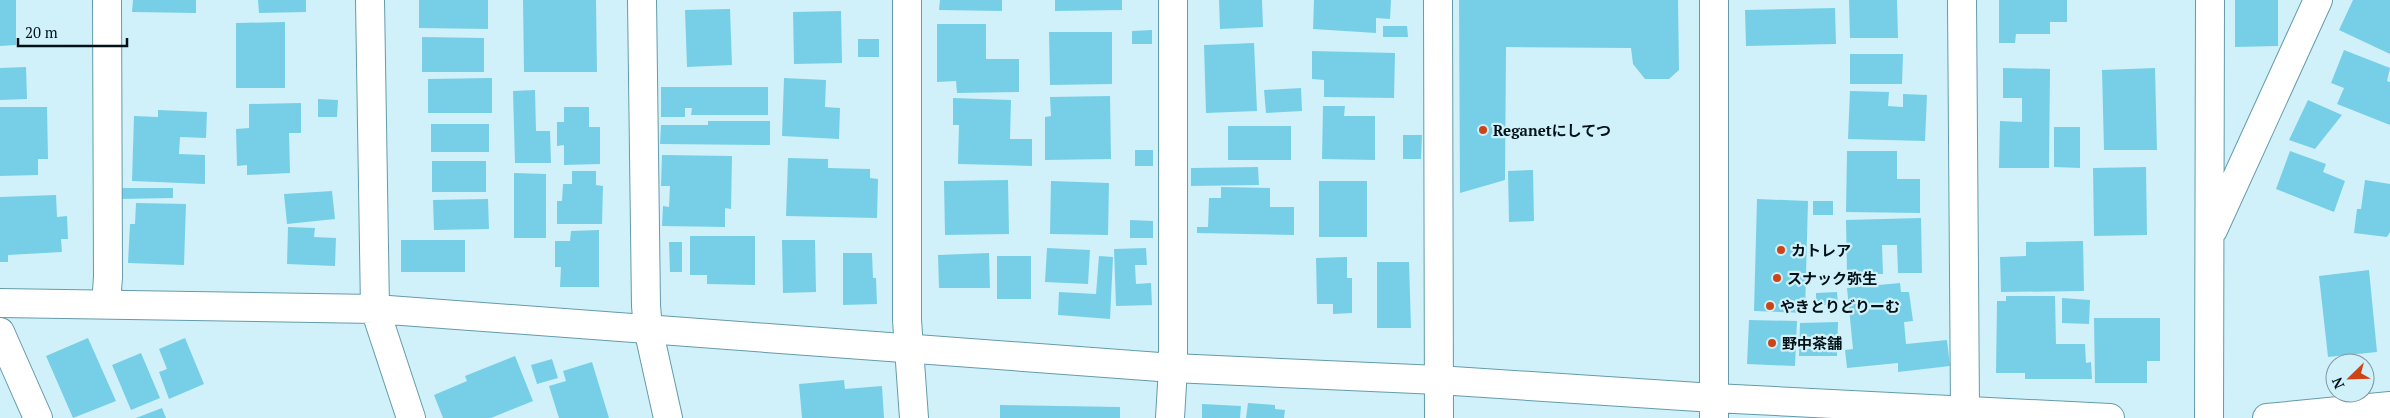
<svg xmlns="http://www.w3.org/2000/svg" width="2390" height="418" viewBox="0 0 2390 418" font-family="'PT Serif','Noto Sans JP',serif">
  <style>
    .building { fill: #76cfe7 }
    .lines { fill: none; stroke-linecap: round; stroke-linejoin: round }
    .minor-casing { stroke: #649baa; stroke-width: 30 }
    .tertiary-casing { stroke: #649baa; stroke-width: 30 }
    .minor { stroke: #fff; stroke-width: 28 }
    .tertiary { stroke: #fff; stroke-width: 28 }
    .poi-dot { fill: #cd4517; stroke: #d0f1fa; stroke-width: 2 }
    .labels { text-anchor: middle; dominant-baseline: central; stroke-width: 4.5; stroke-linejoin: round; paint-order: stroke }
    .poi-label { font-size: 15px; font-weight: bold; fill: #001117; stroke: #d0f1fa; text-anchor: start }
  </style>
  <rect width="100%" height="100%" fill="#d0f1fa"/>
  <!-- building -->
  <path class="building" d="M0 0H16V45L0 46Z
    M133 0H196V13L132 12Z
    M258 0H306V12L259 13Z
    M419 0H488V29L419 28Z
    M523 0H596L597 72H524Z
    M940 0H1002V11L939 10Z
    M1055 0H1122V10L1055 11Z
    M1219 0H1262L1263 27 1220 29Z
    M1314 0H1391L1390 19 1376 18V33L1313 29Z
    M1459 0H1678L1679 70 1669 79H1645L1633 64 1631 48 1506 47 1505 180 1460 193Z
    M1849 0H1897L1898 38H1850Z
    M1999 0H2067V22H2050V34H2016L2015 43H1999Z
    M2235 0H2278V46L2235 47Z
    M2353 0H2390V54L2339 30Z
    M1835 8 1836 44 1746 46 1745 10Z
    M730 9 732 65 687 67 685 10Z
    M841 11 842 63 794 64 793 12Z
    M285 22V88H236V23Z
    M937 24H986V59H1019V92L957 93 956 81 937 82Z
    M1383 26H1407L1408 37H1383Z
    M1152 30V44H1132V31Z
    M1049 32H1112V84L1050 85Z
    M422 37 484 38V72H422Z
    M858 39H879V57H858Z
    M1254 43 1257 111 1206 113 1204 45Z
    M2344 50 2390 68 2387 81 2390 82V125L2337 104 2344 88 2331 83Z
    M1312 51 1395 53 1394 98 1324 97V80L1312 79Z
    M1850 54H1903L1902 84H1850Z
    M26 67 27 99 0 100V68Z
    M2003 68 2050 69 2049 168H1999L2000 121 2022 122V98H2003Z
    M2155 68 2157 150H2104L2102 70Z
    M492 78V113H428V79Z
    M784 78 826 80 825 107 840 108 839 139 782 136Z
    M661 87H768V115H691L692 108H685V117H661Z
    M1301 88 1302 111 1266 113 1264 90Z
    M535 90 536 131H550L551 163H515L513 91Z
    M1850 91 1889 92 1888 106 1903 107V94L1927 95 1925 141 1848 139Z
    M1110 96 1111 159 1045 160V117L1051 116 1050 97Z
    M953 98 1011 100 1010 139H1032V166L958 164 959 125H953Z
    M318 99 338 100 337 117H318Z
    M2308 100 2342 115 2315 149 2289 140Z
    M301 103V133H289L290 173 247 175V165L237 166 236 129 249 128V104Z
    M1323 106H1345L1344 116H1375V160L1322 159Z
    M0 107H47L48 159H38V175L0 176Z
    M564 107H589V127H600V164L564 165V145L557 146V122H564Z
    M158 110 207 112 206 138 180 137 179 154 205 155V184L132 181 134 116 158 117Z
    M708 121H770V145L660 144 661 125H708Z
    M431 124H489V152H431Z
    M1228 126H1291V160H1228Z
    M2054 127H2080V168L2054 167Z
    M1403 135H1422L1421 159H1403Z
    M1135 150H1153V166H1135Z
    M1847 151H1897V179H1920V213L1846 212Z
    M2290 151 2326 164 2323 172 2345 181 2334 212 2276 189Z
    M662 155 732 156 731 209 725 208V227L662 226 663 206 669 207 670 186H661Z
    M788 158 828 159V168L870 169V178L878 179 877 218 786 216Z
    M432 161H486V192H432Z
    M1258 167 1259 185 1191 186V168Z
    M2146 167 2147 235 2094 236 2093 168Z
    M1533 170 1534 221 1509 222 1508 171Z
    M572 171H596V185L603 186 602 224H557V201H562L563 184H572Z
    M514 173 546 174V238H514Z
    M1008 180 1009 234 945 235 944 181Z
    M2365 180 2390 184V232L2387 237 2354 233 2357 209H2361Z
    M1051 181 1109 183 1108 235 1050 234Z
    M1319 181H1367V237H1319Z
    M1221 187 1270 188V207H1294V235L1197 233V227H1208L1209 198H1221Z
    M119 188H173V198L119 199Z
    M332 191 335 219 287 224 284 194Z
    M56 195 57 217 67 216 68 239H61L62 252 8 255V262H0V197Z
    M488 199 489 229 434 230 433 200Z
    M1757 199 1808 201 1805 313 1754 311Z
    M1813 201H1833V215H1813Z
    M136 203 186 204 184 265 128 263 130 224H135Z
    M1921 218 1922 273H1898L1897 245H1882L1883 274H1847L1846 220Z
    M1130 220 1153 221V238H1130Z
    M288 227 315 228 314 237 336 238 335 266 287 264Z
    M599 230V287H560L561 267H555V241H570L571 231Z
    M690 236H755V285L707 284V275H690Z
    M401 240H465V272H401Z
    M782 240H815L816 292 783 293Z
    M2083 241 2084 291 2001 292 2000 257 2026 256V242Z
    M669 242H682V272H670Z
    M1047 248 1090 250 1088 284 1045 282Z
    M1146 248 1147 265H1135L1136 284 1151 283 1152 305 1116 306 1114 249Z
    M843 253H872L873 278H876L877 304 843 305Z
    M989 253 990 288H939L938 255Z
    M997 256H1031V299H997Z
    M1099 256 1113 257 1110 319 1058 315 1059 292 1096 294Z
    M1347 257V278H1352V313L1333 314V304H1317L1316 258Z
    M1377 262H1409L1411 328H1377Z
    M2369 270 2377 352 2328 357 2319 276Z
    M1900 283 1901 292H1909L1913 321 1904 322 1906 344 1947 340 1950 366 1898 372V363L1847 368 1845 350 1853 349 1847 288Z
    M1837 292 1838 305H1816V293Z
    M2006 296H2055L2056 344H2085L2086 363 2091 362 2092 379H2025V373H1996L1997 301H2006Z
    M2062 298 2090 300 2089 324 2062 323Z
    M2094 318H2160V361H2147V383H2095Z
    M1749 320 1797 321 1795 366 1747 364Z
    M1838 322 1837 356H1799L1800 323Z
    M88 338 116 401 73 418 46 356Z
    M185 338 204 384 169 399 159 372 167 369 159 349Z
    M141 353 160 398 131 410 112 365Z
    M515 356 533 401 491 418H443L434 395 467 381 465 376Z
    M552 359 558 378 537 384 531 365Z
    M592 362 609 418H559L549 386 566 381 563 371Z
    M844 380 845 389 882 386 884 418H802L799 384Z
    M1248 403 1275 405V409L1285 410 1284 418H1246Z
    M1202 404 1241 406 1240 418H1202Z
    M1000 405 1120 407V418H1000Z
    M162 408 166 418H136Z"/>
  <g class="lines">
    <!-- minor casing -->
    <g class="minor-casing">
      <path id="minor" d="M370 0 375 309
        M642 0 646 306 648 328 668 418
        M907 0V320L914 418
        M1438 0 1439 418
        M1962 0 1965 410
        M2213 230 2318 0
        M106 304 108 277 107 0
        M0 332 38 418
        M1170 418 1173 368V0
        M2209 418 2210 0"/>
    </g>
    <!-- tertiary casing -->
    <g class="tertiary-casing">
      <path id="tertiary" d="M0 303 375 309 1173 368 1438 380 1714 398 2110 418
        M375 309 411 418
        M1714 418V0
        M2267 418 2390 406"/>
    </g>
    <!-- minor -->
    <use href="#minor" class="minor"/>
    <!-- tertiary -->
    <use href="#tertiary" class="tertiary"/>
  </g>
  <!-- markers -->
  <g class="poi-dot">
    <circle cx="1483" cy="130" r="5"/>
    <circle cx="1781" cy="250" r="5"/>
    <circle cx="1777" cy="278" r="5"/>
    <circle cx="1770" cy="306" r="5"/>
    <circle cx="1772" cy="343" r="5"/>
  </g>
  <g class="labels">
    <!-- poi labels -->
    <g class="poi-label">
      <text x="1493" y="130">Reganetにしてつ</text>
      <text x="1791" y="250">カトレア</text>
      <text x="1787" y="278">スナック弥生</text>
      <text x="1780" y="306">やきとりどりーむ</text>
      <text x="1782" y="343">野中茶舗</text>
    </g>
  </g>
  <!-- north arrow -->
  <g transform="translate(2350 378) rotate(247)"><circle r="24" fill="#d0f1fa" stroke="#7d979f"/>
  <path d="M0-4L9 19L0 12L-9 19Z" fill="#cd4517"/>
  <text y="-8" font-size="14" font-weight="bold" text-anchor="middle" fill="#001117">N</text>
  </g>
  <!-- scale -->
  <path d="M18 38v8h109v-8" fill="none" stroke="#001117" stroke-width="2.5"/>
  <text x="25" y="38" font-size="15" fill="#001117" stroke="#d0f1fa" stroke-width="4" paint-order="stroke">20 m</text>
</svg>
